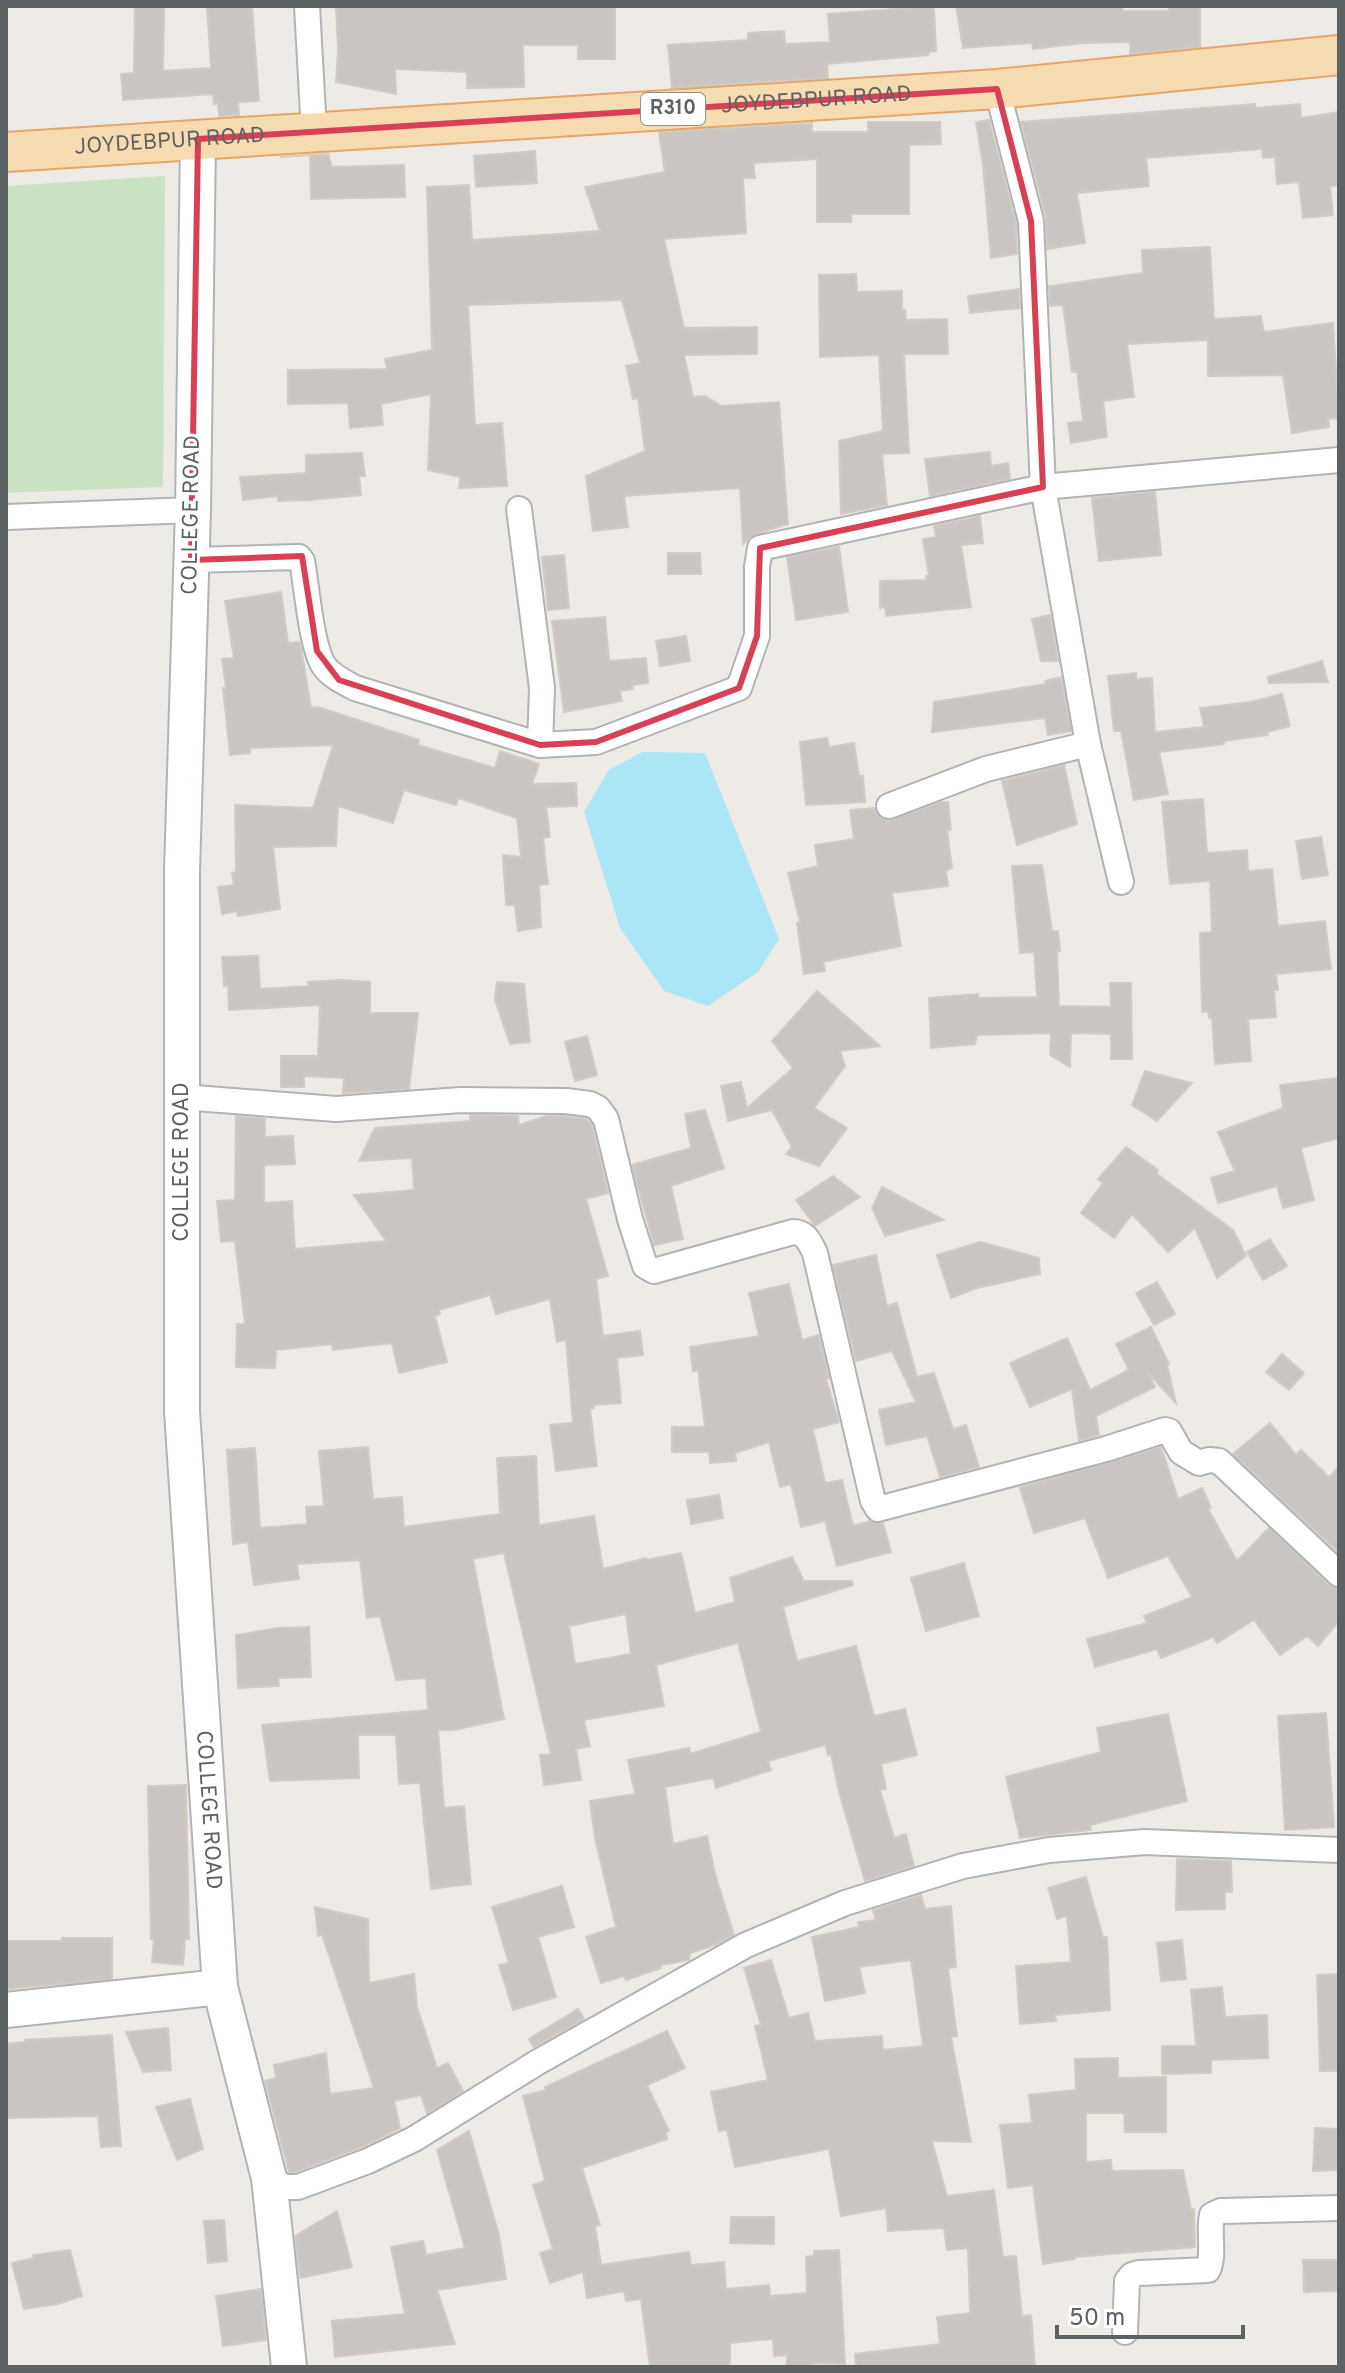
<svg xmlns="http://www.w3.org/2000/svg" width="1345" height="2373" viewBox="0 0 1345 2373" font-family="Overpass,sans-serif">
  <style>
    .green { fill: #cbe3c4 }
    .water { fill: #ace7f7 }
    .building { fill: #cac5c2; stroke: #d2cbc4; stroke-width: 2; fill-rule: evenodd }
    .lines { fill: none; stroke-linecap: round; stroke-linejoin: round }
    .street-casing { stroke: #b0b4b6; stroke-width: 28 }
    .secondary-casing { stroke: #b0b4b7; stroke-width: 38 }
    .primary-casing { stroke: #e5a668; stroke-width: 42 }
    .street { stroke: #fff; stroke-width: 24 }
    .secondary { stroke: #fff; stroke-width: 34 }
    .primary { stroke: #f8dcb1; stroke-width: 38 }
    .marked { fill: none; stroke: #d94056; stroke-width: 6; stroke-linejoin: round }
    .labels { text-anchor: middle; dominant-baseline: central; stroke-width: 6; stroke-linejoin: round; paint-order: stroke }
    .shield { fill: #fff; stroke: #8e9192; stroke-width: 2 }
    .shield-label { font-size: 20px; font-weight: bold; fill: #5d6264 }
    .street-label { font-size: 22px; fill: #5d6264; stroke: #fff }
  </style>
  <rect width="100%" height="100%" fill="#eeeae5"/>
  <!-- green -->
  <path class="green" d="M165 176 163 487 6 493V186Z"/>
  <!-- water -->
  <path class="water" d="M642 752 705 753 779 939 758 972 708 1006 664 991 620 928 584 812 609 770Z"/>
  <!-- building -->
  <path class="building" d="M135 6H164L163 71 211 68 207 6H252L259 101 238 102 239 115 219 116 218 104H214L213 94 123 100 121 74 134 73Z
    M336 6H615V59H578V45H523L524 87 467 88V72L395 69 396 94 336 82 338 51Z
    M934 6 936 51 928 52V55L827 64 828 78 672 88 668 45 748 40V33L784 31 785 44 830 42 828 14Z
    M956 6H1122L1123 11H1169V6H1200V47L1130 54V42L1084 43 1033 49 1032 43 963 48Z
    M1255 104V108L1300 104 1301 118 1339 112V185L1330 186 1333 215 1303 218 1299 182 1277 184 1275 157 1263 158 1262 149 1146 158 1149 186 1077 193 1085 243 1047 249 1046 217 1021 122Z
    M989 120 1016 223 1017 254 991 258 983 164 976 122Z
    M868 122H940L941 144 909 145V214H851V222H817V159L753 163 755 178H743L746 233 664 239 684 328 757 327V354L684 355 693 397 705 396 722 406 779 402 788 524 756 534 743 544 740 488 624 496 628 527 593 531 586 476 645 451 638 398 633 399 626 366 640 363 622 300 468 305 475 425 502 423 507 486 459 488 460 477 428 470 431 394 381 404 383 425 350 428 348 403 288 404V370L387 369 385 359 432 350 427 187 469 185 472 240 600 231 585 187 665 172 659 132 812 123V132H868Z
    M535 151 537 183 476 187 474 156Z
    M328 154 332 167 404 165 405 197 311 199 310 155 280 157Z
    M1210 247 1214 319 1261 316 1264 332 1333 323 1339 418 1328 419 1329 427 1292 433 1283 375 1208 376V340L1127 344 1134 397 1103 401 1107 437 1071 443 1068 423 1083 421 1077 372H1072L1063 305 1050 306 1049 286 1143 273 1142 250Z
    M856 274 857 292 902 291V310H905L906 320 947 319 948 354H904L909 453 882 454 887 505 841 514 839 441 883 431 879 355 820 357 819 275Z
    M1019 289 1020 308 970 313 968 296Z
    M990 452 991 466 1008 463 1010 479 930 496 925 459Z
    M362 453 365 476H359L361 495 310 500 278 501V496L243 500 240 477 306 473V455Z
    M1155 492 1161 555 1099 561 1092 498Z
    M980 516 983 543 961 545 971 607 886 616 885 607 880 608V581L927 580 926 576H929L923 539 936 537 934 526Z
    M839 547 848 612 796 620 787 557Z
    M668 553H700L701 574H668Z
    M564 555 569 608 548 610 542 557Z
    M281 592 288 643 300 642 311 708 318 707 419 740 418 745 495 768 500 751 539 764 532 784 576 783 577 806 546 807 550 837 543 838 548 884 539 885 541 927 518 931 515 905H506L503 855 521 857 517 818 458 798 456 805 404 790 393 823 338 806 336 846 273 847 280 909 238 916 237 911 222 914 218 887 234 885 232 873 236 872 235 805 313 808 333 745 250 748V753L230 755 223 688H226L222 659 234 658 225 601Z
    M1050 615 1058 661H1041L1032 619Z
    M605 617 609 661 646 658 648 683 632 685 633 689 620 691 622 701 564 712 552 621Z
    M686 636 690 661 660 666 656 641Z
    M1322 661 1328 682 1269 683 1268 677Z
    M1136 673V679L1152 678 1155 732 1204 727 1200 708 1250 702 1282 694 1290 726 1267 732 1268 735 1224 741V744L1159 752 1168 794 1134 800 1121 731H1114L1108 676Z
    M1061 677 1071 731 1048 735 1045 718 932 732 934 702 1046 684 1045 681Z
    M827 738 829 747 854 743 859 776H863L865 802 806 805 800 742Z
    M1064 765 1077 824 1017 845 1002 781Z
    M1203 799 1207 853 1247 850 1248 871 1272 869 1278 926 1325 921 1331 969 1276 974 1278 990H1274L1276 1017 1248 1019 1251 1061 1215 1064 1212 1018H1209L1208 1011 1202 1012 1200 933 1212 932 1210 881 1170 884 1162 802Z
    M941 802H948L951 830 947 831 952 868 946 871 948 886 892 893 901 946 823 962 825 971 804 974 797 923 800 922 788 873 818 866 815 845 854 839 850 810 875 808 879 817 887 821Z
    M1321 837 1328 875 1302 879 1296 841Z
    M1042 865 1052 931H1058L1060 951H1057L1059 1006 1111 1007 1110 983H1131L1132 1059H1111V1034L1071 1033 1070 1067 1050 1055 1051 1033 977 1035 975 1044 931 1048 929 998 978 994V998L1037 997 1034 952 1020 953 1012 866Z
    M258 956 260 989 309 986 308 982 341 980 370 982V1013H418L409 1089 343 1093 344 1078 304 1076V1087H281V1056H318L320 1005 229 1010 228 986H224L222 957Z
    M497 982 524 984 530 1042 510 1044 495 1000Z
    M817 991 880 1046 840 1051 845 1066 814 1108 847 1128 819 1166 786 1154 792 1147 772 1110 728 1121 721 1086 741 1082 747 1108 793 1068 772 1041Z
    M587 1036 597 1075 575 1081 565 1042Z
    M1145 1071 1192 1083 1157 1121 1132 1105Z
    M1339 1078V1138L1301 1148 1314 1200 1283 1208 1277 1186 1218 1203 1211 1178 1235 1171 1218 1132 1283 1108 1280 1085Z
    M705 1110 724 1168 671 1186 683 1239 654 1245 632 1165 691 1148 685 1114Z
    M470 1115 518 1116 519 1125 546 1116H565L586 1119 592 1125 608 1193 586 1199 608 1276 596 1279 603 1336 640 1331 643 1355 617 1358 621 1403 593 1405 594 1408 590 1409 597 1466 556 1471 550 1425 573 1423 566 1340 557 1342 550 1299 496 1314 490 1295 439 1310 440 1314 435 1316 447 1362 399 1373 392 1343 333 1350 332 1344 276 1350 275 1368 236 1367 237 1324H245L235 1241 221 1242 217 1201 235 1200 236 1116 265 1119V1137L293 1136 295 1164 264 1165V1203L292 1201 295 1249 386 1241 354 1195 414 1190 412 1158 359 1161 375 1128 470 1121Z
    M1126 1147 1158 1170 1157 1174 1233 1230 1246 1256 1217 1278 1195 1228 1168 1252 1132 1214 1114 1238 1081 1213 1103 1183 1098 1179Z
    M833 1176 860 1197 815 1226 796 1200Z
    M882 1187 944 1220 885 1236 872 1208Z
    M1270 1239 1287 1266 1263 1280 1247 1252Z
    M980 1242 1039 1258 1040 1274 977 1288 951 1298 937 1255Z
    M876 1255 887 1306 897 1303 917 1377 934 1373 953 1429 966 1425 979 1467 940 1477 927 1436 886 1445 879 1410 916 1402 892 1351 856 1361 833 1265Z
    M1157 1282 1175 1314 1154 1325 1136 1293Z
    M789 1284 802 1340 819 1335 829 1378 826 1379 839 1422 813 1429 825 1483 842 1480 853 1526 870 1521 883 1523 891 1552 837 1566 825 1521 801 1527 791 1484 780 1487 769 1442 735 1453 736 1461 710 1463 709 1452H672V1427H705L698 1370 693 1371 690 1347 759 1336 749 1293Z
    M1151 1327 1169 1364 1167 1365 1176 1403 1148 1373 1155 1387 1096 1416 1099 1435 1079 1441 1072 1389 1030 1407 1010 1363 1067 1338 1090 1390 1129 1370 1116 1344Z
    M1282 1354 1304 1373 1289 1390 1266 1372Z
    M1270 1423 1296 1455 1301 1450 1329 1477 1339 1467V1553L1233 1454Z
    M368 1447 373 1499 402 1497 404 1527 500 1514 497 1458 536 1456 539 1525 594 1516 603 1569 646 1558V1560L681 1553 695 1613 735 1602 730 1578 792 1557 804 1581H852L853 1585 783 1607 797 1661 856 1646 874 1716 905 1709 917 1755 881 1764 886 1789 880 1790 894 1838 906 1834 914 1866 865 1881 839 1792 831 1754 828 1755 825 1745 768 1761 771 1770 716 1788 713 1778 665 1787 673 1844 707 1836 715 1874 734 1935 715 1945 690 1953 689 1960 661 1965V1968L626 1980 624 1976 601 1983 586 1937 616 1927 595 1838 590 1801 635 1794 628 1760 689 1748 690 1754 761 1732 738 1643 656 1665 664 1706 584 1720 590 1746 576 1749 581 1780 544 1785 540 1755 551 1754 504 1553 473 1559 504 1719 454 1730H438L444 1808 464 1806 471 1884 431 1889 420 1783 399 1784 396 1735H358L359 1778 270 1781 262 1725 428 1710 426 1678 396 1680 380 1616 367 1618 360 1560 297 1564 299 1579 254 1585 248 1542 233 1544 227 1450 255 1448 260 1528 307 1524 306 1507 324 1506 319 1451ZM626 1614 631 1654 575 1664 569 1626Z
    M1161 1447 1178 1499 1202 1488 1211 1508 1208 1509 1237 1561 1269 1528 1329 1585 1339 1589V1621L1318 1646 1307 1636 1280 1655 1254 1620 1217 1643 1213 1637 1161 1658 1157 1649 1095 1667 1087 1639 1147 1623 1144 1616 1192 1597 1168 1556 1108 1578 1085 1518 1034 1533 1020 1488Z
    M719 1495 723 1518 691 1524 687 1500Z
    M964 1563 979 1616 926 1631 911 1578Z
    M309 1627 311 1677 278 1678 279 1686 238 1688 236 1635 278 1628Z
    M1326 1713 1334 1827 1285 1830 1278 1716Z
    M1168 1714 1187 1801 1090 1825 1091 1830 1020 1838 1006 1777 1101 1752 1097 1728Z
    M186 1785 189 1939H185L183 1965 152 1962 154 1939H151L148 1786Z
    M1177 1859 1231 1861 1232 1892H1225V1909L1176 1910Z
    M1086 1877 1103 1937H1107L1110 2010 1055 2015 1056 2021 1020 2024 1016 1966 1071 1962 1067 1916 1057 1919 1048 1888Z
    M562 1886 574 1927 538 1937 556 1997 513 2010 499 1965 509 1963 492 1907Z
    M921 1895 925 1909 951 1906 956 1967 948 1968 957 2036 951 2037 971 2142 932 2141 947 2196 994 2190 1003 2257 1016 2256 1022 2316 1031 2315 1035 2367H856L855 2354 940 2344 937 2317 970 2313 968 2248 947 2250 944 2228 888 2231 886 2208 841 2216 829 2149 735 2167 727 2130 719 2131 711 2092 768 2080 755 2026 761 2025 744 1968 771 1960 789 2018 808 2013 815 2041 882 2036 883 2050 923 2046 911 1960 859 1967 865 1993 825 2001 812 1937 859 1927 858 1922 876 1920 873 1910Z
    M315 1907 368 1919 369 1983 414 1974 417 2007 437 2068 448 2063 463 2091 427 2114 421 2095 394 2101 400 2128 362 2147 295 2172H289L265 2081 276 2078 274 2065 326 2053 330 2094 374 2088 322 1935 318 1936Z
    M62 1938H112V1979L6 1989V1941H62Z
    M1182 1940 1186 1979 1161 1981 1157 1943Z
    M1339 1974V2071H1320L1317 1975Z
    M1222 1987 1225 2017 1267 2015 1268 2058 1211 2060V2073L1162 2074V2046H1196L1191 1990Z
    M578 2009 584 2019 534 2047 529 2039Z
    M168 2028 171 2070 143 2072 126 2032Z
    M667 2031 685 2068 647 2085 669 2131 666 2132 667 2139 582 2168 600 2225 595 2226 601 2265 689 2252 691 2265 724 2262 726 2289 769 2285 770 2296 807 2293 806 2257 814 2256V2251L839 2250 845 2364 812 2363 813 2367H786L787 2355 774 2356 773 2339 730 2343V2367H650L641 2299 626 2301 624 2291 587 2298 583 2272 550 2283 540 2253 553 2249 533 2185 545 2181 523 2096 546 2090 545 2087Z
    M112 2035 121 2146 101 2147 98 2116 6 2118V2044L25 2042V2040Z
    M1118 2058V2078L1166 2077V2132H1125L1124 2113H1086V2162L1111 2160 1112 2171 1183 2170 1191 2209H1194L1195 2247 1075 2257V2259L1043 2264 1033 2185 1008 2188 1000 2125 1032 2123 1029 2095 1076 2090 1075 2059Z
    M190 2099 203 2149 177 2160 156 2107Z
    M1315 2128 1339 2129V2170L1313 2171Z
    M469 2131 499 2235 506 2279 437 2290 455 2344 335 2357 332 2321 405 2314 391 2247 423 2241 426 2255 465 2248 437 2150Z
    M337 2211 352 2267 300 2278 295 2236Z
    M731 2217H774V2244L730 2243Z
    M224 2220 227 2261 208 2263 204 2221Z
    M70 2250 82 2296 58 2304 24 2309 12 2263 34 2258 33 2255Z
    M1303 2260H1339V2291L1304 2292Z
    M261 2289 266 2340 223 2346 216 2296Z"/>
  <g class="lines">
    <!-- street casing -->
    <g class="street-casing">
      <path id="street" d="M307 6 314 132
        M997 89 1031 221 1043 487 1088 744 1121 882
        M519 509 542 688 540 745 596 742 739 688 757 636V567L760 548 1043 487 1339 460
        M6 517 193 510
        M191 560 299 557 302 561C307 587 311 646 324 666 331 676 344 682 355 688L540 745
        M889 806 986 769 1088 744
        M182 1097 336 1109 461 1100 566 1101 590 1104 598 1108 606 1119 630 1219 645 1266 654 1271 793 1232C806 1232 810 1243 815 1253L873 1501 878 1509 1106 1449 1165 1430 1169 1431 1181 1452 1199 1463 1209 1460 1219 1461 1339 1574
        M269 2178 285 2187H298L368 2161 414 2139 538 2062 746 1945 845 1903 963 1866 1049 1850 1145 1842 1339 1850
        M1125 2332 1127 2281 1132 2275 1139 2273 1208 2270C1215 2253 1208 2233 1212 2215L1221 2211 1339 2208"/>
    </g>
    <!-- secondary casing -->
    <g class="secondary-casing">
      <g id="secondary">
        <path id="s1" d="M198 139 193 510 182 871V1411L220 1987 269 2178 289 2367"/>
        <path d="M6 2010 220 1987"/>
      </g>
    </g>
    <!-- primary casing -->
    <g class="primary-casing">
      <g id="primary">
        <path id="s2" d="M6 152 997 89 1339 55"/>
      </g>
    </g>
    <!-- street -->
    <use href="#street" class="street"/>
    <!-- secondary -->
    <use href="#secondary" class="secondary"/>
    <!-- primary -->
    <use href="#primary" class="primary"/>
  </g>
  <!-- marked area -->
  <path class="marked" d="M997 89 1031 221 1043 487 760 548 757 636 739 688 596 742 540 745 339 680 317 651 302 556 191 560 198 139Z"/>
  <g class="labels">
    <!-- shield labels -->
    <rect class="shield" x="641" y="93" width="64" height="32" rx="6"/>
    <g class="shield-label">
      <text x="673" y="109">R310</text>
    </g>
    <!-- street labels -->
    <g class="street-label">
      <text stroke="none"><textPath href="#s2" startOffset="812">JOYDEBPUR ROAD</textPath></text>
      <text stroke="none"><textPath href="#s2" startOffset="164">JOYDEBPUR ROAD</textPath></text>
      <text transform="translate(192 515) rotate(-89)">COLLEGE ROAD</text>
      <text transform="translate(182 1162) rotate(-90)">COLLEGE ROAD</text>
      <text stroke="none"><textPath href="#s1" startOffset="1672">COLLEGE ROAD</textPath></text>
    </g>
  </g>
  <!-- border -->
  <rect width="1345" height="2373" fill="none" stroke="#5d6264" stroke-width="16"/>
  <!-- scale -->
  <path d="M1057 2325v12h186v-12" fill="none" stroke="#5d6264" stroke-width="4"/>
  <text x="1069" y="2325" font-size="24" fill="#5d6264" stroke="#ffffff" stroke-width="6" paint-order="stroke">50 m</text>
</svg>
